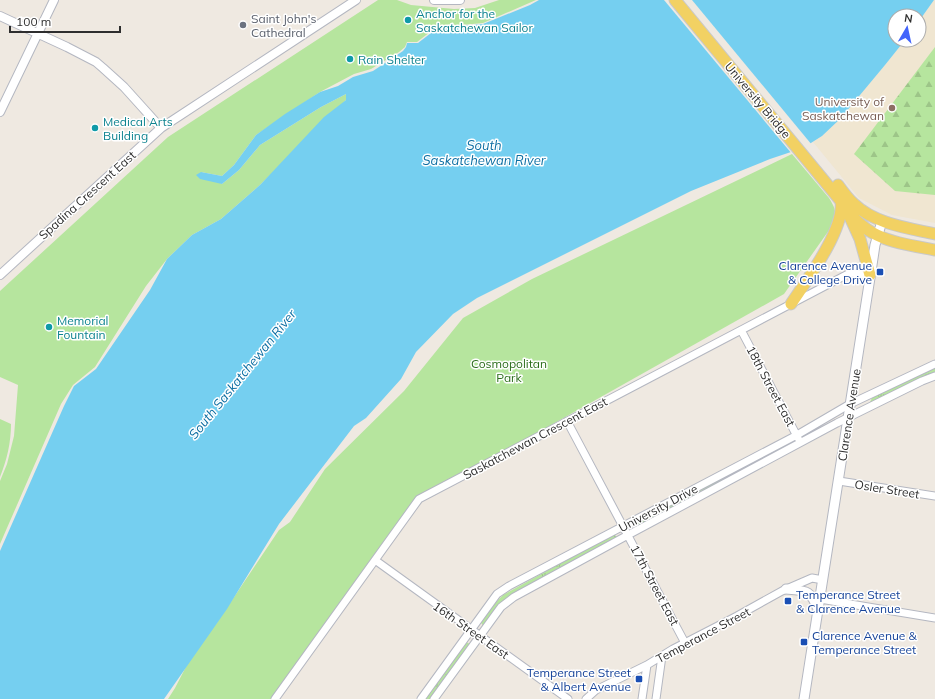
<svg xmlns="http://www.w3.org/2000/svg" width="935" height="699" viewBox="0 0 935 699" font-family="Mulish,sans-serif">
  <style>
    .education { fill: #f0e6d1 }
    .grass { fill: url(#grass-tufts) }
    .forest { fill: url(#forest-firs) }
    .park { fill: #b6e59e }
    .water { fill: #75cff0 }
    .pier { fill: #efe9e1 }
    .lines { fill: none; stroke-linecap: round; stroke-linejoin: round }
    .minor-casing { stroke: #b4b7c1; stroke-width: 9 }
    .tertiary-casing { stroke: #b4b7c1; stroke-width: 10 }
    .secondary-casing { stroke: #b4b7c1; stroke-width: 11 }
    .primary-casing { stroke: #c9c9c9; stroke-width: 13 }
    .minor { stroke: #fff; stroke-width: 7 }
    .tertiary { stroke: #fff; stroke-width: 8 }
    .secondary { stroke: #fff; stroke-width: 9 }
    .primary { stroke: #f2d163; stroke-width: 11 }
    .culture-dot { fill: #0f9aa8; stroke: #fff; stroke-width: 1.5 }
    .worship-dot { fill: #6b7280; stroke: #fff; stroke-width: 1.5 }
    .education-dot { fill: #8d6e63; stroke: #fff; stroke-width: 1.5 }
    .transit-dot { fill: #1a4fb4; stroke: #fff; stroke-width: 1.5 }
    .labels { text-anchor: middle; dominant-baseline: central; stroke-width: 3; stroke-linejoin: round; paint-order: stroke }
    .culture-label { font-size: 12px; fill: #0d838f; stroke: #fff; text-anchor: start }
    .worship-label { font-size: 12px; fill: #5b616d; stroke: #fff; text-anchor: start }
    .street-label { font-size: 12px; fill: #2e2e2e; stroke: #fff }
    .education-label { font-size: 12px; fill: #785e54; stroke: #fff; text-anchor: end }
    .transit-label { font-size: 12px; fill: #164399; stroke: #fff; text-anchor: end }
    .park-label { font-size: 12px; fill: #2c6e1b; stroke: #fff }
    .water-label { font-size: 13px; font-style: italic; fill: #0d6fa3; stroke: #fff }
  </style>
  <defs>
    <pattern id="grass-tufts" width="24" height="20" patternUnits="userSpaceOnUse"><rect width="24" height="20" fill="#b6e59e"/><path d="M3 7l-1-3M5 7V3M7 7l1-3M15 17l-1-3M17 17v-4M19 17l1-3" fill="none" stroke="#9dc588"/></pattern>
    <pattern id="forest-firs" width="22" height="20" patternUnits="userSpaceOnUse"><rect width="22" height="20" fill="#b6e59e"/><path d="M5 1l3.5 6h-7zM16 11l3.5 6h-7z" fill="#9dc588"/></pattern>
  </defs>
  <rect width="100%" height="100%" fill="#efe9e1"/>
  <!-- education -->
  <path class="education" d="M934 0H935V223L892 215 859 198 813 142 822 136 862 92 885 65 905 40H919V21Z"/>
  <!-- grass -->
  <path class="grass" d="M935 367V372L873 404 870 402 872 398Z
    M788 442 790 445 637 527 636 523Z
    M614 534 617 537 506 598 499 605 485 624 483 625 480 622 494 604 503 595Z
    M466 642 470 644 431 699H425Z"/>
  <!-- forest -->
  <path class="forest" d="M935 47V195L895 191 854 154Z"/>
  <!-- park -->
  <path class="park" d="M378 0H397L411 5 454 9 475 8 499 0H536L483 23 451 26 430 32 417 42H407L405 47 399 52 371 69 354 74 320 92 256 135 234 165 222 176 201 172 222 184 239 170 260 145 321 107 346 94V100L261 184 221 219 192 235 167 259 146 286 95 367 73 385 61 404 0 544V481L7 464 14 436 18 385 0 377V291L168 137Z
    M792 154 829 198C836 209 837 213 832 226L784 294 418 500 272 699H168L175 688 203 634 216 624 279 530 290 522 325 469 404 391 463 318 532 279Z
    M0 419 11 424C11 442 7 460 0 477Z"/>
  <!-- water -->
  <path class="water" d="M539 0H934L919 21V16H895V40H905L885 65 840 119 822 136 803 148 770 159 691 191 477 298 453 314 416 352 401 379 366 418 354 426 279 524 227 609 164 699H0V551L64 406 74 386 96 369 150 290 167 259 192 235 221 219 261 184 324 117 346 100V94L321 107 260 145 239 170 222 184 200 179 196 175 201 172 222 176 234 165 256 135 285 114 320 92 338 86 353 77 373 71 403 51 406 47 407 43H418L431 33 451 27 483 24 530 5Z"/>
  <!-- pier -->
  <path class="pier" d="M664 0H692L812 145 804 150 792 154Z"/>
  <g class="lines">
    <!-- minor casing -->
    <g class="minor-casing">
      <path id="minor" d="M741 330 798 438
        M567 421 685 643
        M839 481 935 496
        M375 560 568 699
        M820 599 935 618
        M275 699 419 499 848 274 852 273 870 276
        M421 699 497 594 509 586 797 435 850 404 935 364
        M434 699 501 607 514 597 628 535 837 423 922 381 935 376
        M586 699 596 690 647 665 673 649 737 616 782 591 812 578 823 580
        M642 699 647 665
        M656 699 662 656"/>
    </g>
    <!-- tertiary casing -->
    <g class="tertiary-casing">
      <path id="tertiary" d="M434 0H460
        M0 16 67 47 96 62 103 68 124 87 161 128
        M0 112 54 0
        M0 275 161 128 356 0"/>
    </g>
    <!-- secondary casing -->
    <g class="secondary-casing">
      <path id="secondary" d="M786 589C806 591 810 589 818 609
        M804 699 872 265 875 245 882 221"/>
    </g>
    <!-- primary casing -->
    <g class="primary-casing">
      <path id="primary" d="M675 0 840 200C865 240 893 242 935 250
        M838 185C843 192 848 199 854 204 875 224 908 228 935 234
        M850 217 860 239 870 275
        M791 304C807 280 845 229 841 201"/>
    </g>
    <!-- minor -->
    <use href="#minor" class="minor"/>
    <!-- tertiary -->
    <use href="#tertiary" class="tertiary"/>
    <!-- secondary -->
    <use href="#secondary" class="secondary"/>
    <!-- primary -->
    <use href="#primary" class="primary"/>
  </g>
  <!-- markers -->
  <g class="culture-dot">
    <circle cx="408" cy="20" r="4"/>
    <circle cx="350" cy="59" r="4"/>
    <circle cx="95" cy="128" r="4"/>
    <circle cx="49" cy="327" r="4"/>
  </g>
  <circle class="worship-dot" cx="243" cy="25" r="4"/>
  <circle class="education-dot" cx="892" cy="108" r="4"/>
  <g class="transit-dot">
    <rect x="876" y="268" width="8" height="8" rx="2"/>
    <rect x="784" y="597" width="8" height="8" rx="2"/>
    <rect x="800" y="638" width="8" height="8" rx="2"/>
    <rect x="635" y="675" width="8" height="8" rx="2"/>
  </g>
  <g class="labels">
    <!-- culture labels -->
    <g class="culture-label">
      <text x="416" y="13">Anchor for the<tspan x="416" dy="14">Saskatchewan Sailor</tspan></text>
      <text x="358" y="59">Rain Shelter</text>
      <text x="103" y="121">Medical Arts<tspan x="103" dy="14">Building</tspan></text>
      <text x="57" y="320">Memorial<tspan x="57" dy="14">Fountain</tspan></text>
    </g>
    <!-- worship labels -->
    <g class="worship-label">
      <text x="251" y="18">Saint John's<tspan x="251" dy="14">Cathedral</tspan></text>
    </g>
    <!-- street labels -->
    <g class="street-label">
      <text transform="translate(758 100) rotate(50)">University Bridge</text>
      <text transform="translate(87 195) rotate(-42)">Spadina Crescent East</text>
      <text transform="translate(771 386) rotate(62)">18th Street East</text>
      <text transform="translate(849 415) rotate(-81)">Clarence Avenue</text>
      <text transform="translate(535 438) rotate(-28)">Saskatchewan Crescent East</text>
      <text transform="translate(887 489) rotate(9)">Osler Street</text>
      <text transform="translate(658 508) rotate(-28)">University Drive</text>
      <text transform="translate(655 585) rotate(62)">17th Street East</text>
      <text transform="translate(471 630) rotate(35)">16th Street East</text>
      <text transform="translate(703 635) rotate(-28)">Temperance Street</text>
    </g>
    <!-- education labels -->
    <g class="education-label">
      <text x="884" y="101">University of<tspan x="884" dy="14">Saskatchewan</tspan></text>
    </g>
    <!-- transit labels -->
    <g class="transit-label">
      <text x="872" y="265">Clarence Avenue<tspan x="872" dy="14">&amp; College Drive</tspan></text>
      <text x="796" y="594" text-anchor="start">Temperance Street<tspan x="796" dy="14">&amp; Clarence Avenue</tspan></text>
      <text x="812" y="635" text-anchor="start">Clarence Avenue &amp;<tspan x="812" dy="14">Temperance Street</tspan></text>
      <text x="631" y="672">Temperance Street<tspan x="631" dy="14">&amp; Albert Avenue</tspan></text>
    </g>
    <!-- park labels -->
    <g class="park-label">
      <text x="509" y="363">Cosmopolitan<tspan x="509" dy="14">Park</tspan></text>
    </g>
    <!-- water labels -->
    <g class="water-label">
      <text x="484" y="145">South<tspan x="484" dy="15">Saskatchewan River</tspan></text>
      <text transform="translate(242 374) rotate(-51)">South Saskatchewan River</text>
    </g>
  </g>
  <!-- north arrow -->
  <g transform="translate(907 28) rotate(9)"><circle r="19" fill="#ffffff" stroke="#ababab"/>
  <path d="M0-3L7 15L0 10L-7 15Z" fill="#4264fb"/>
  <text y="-6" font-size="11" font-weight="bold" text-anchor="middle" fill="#2e2e2e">N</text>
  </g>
  <!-- scale -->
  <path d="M10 26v6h110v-6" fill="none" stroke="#2e2e2e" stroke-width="2"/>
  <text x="16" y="26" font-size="12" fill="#2e2e2e" stroke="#ffffff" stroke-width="3" paint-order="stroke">100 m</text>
</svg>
